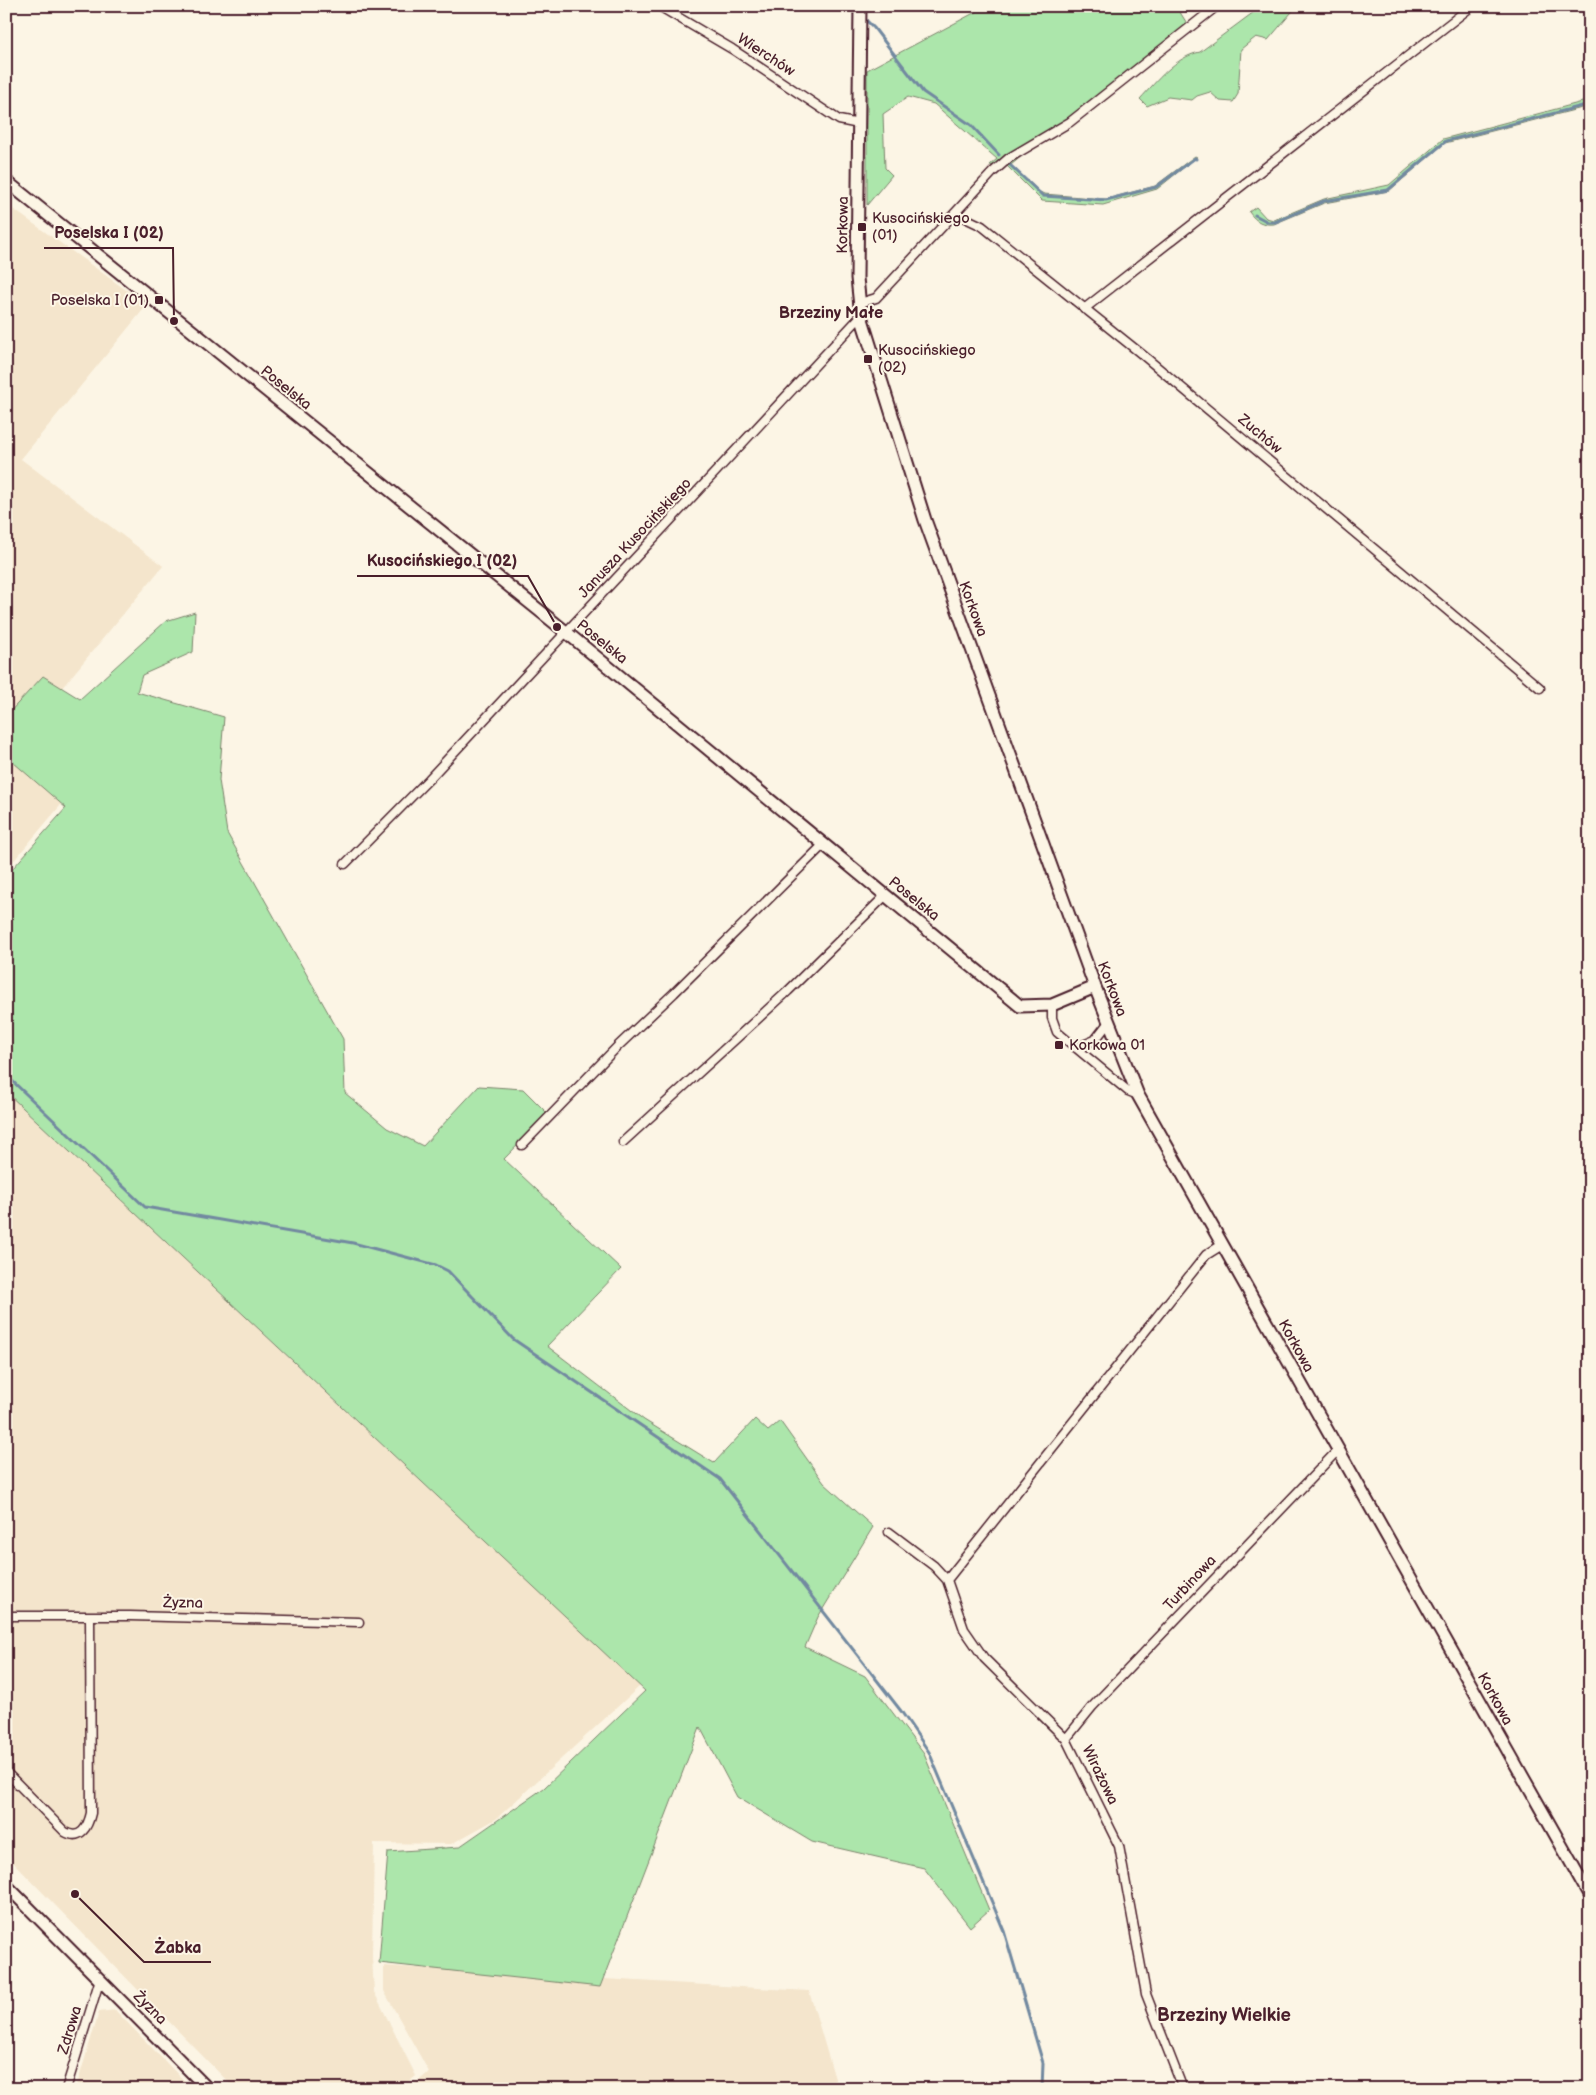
<svg xmlns="http://www.w3.org/2000/svg" width="1596" height="2095" viewBox="0 0 1596 2095" font-family="'Balsamiq Sans',sans-serif">
  <style>
    .built { fill: #f4e5cc }
    .green { fill: #ace6ab; stroke: #7b826b }
    .lines { fill: none; stroke-linecap: round; stroke-linejoin: round }
    .stream { stroke: #7289a0; stroke-width: 3 }
    .street-casing { stroke: #4a1f2b; stroke-width: 11 }
    .secondary-casing { stroke: #4a1f2b; stroke-width: 15 }
    .street { stroke: #fcf5e5; stroke-width: 8 }
    .secondary { stroke: #fcf5e5; stroke-width: 11 }
    .poi-dot { fill: #4a1f2b; stroke: #fcf5e5; stroke-width: 2 }
    .labels { text-anchor: middle; dominant-baseline: central; stroke-width: 4; stroke-linejoin: round; paint-order: stroke }
    .street-label { font-size: 15px; fill: #4a1f2b; stroke: #fcf5e5 }
    .poi-label { font-size: 15px; fill: #4a1f2b; stroke: #fcf5e5; text-anchor: start }
    .neighbourhood-label { font-size: 16px; font-weight: bold; fill: #4a1f2b; stroke: #fcf5e5 }
    .quarter-label { font-size: 18px; font-weight: bold; fill: #4a1f2b; stroke: #fcf5e5 }
    .leader { fill: none; stroke: #4a1f2b; stroke-width: 2 }
    .callout-dot { fill: #4a1f2b; stroke: #fcf5e5; stroke-width: 2 }
    .callout-label { font-size: 16px; text-anchor: middle; font-weight: bold; fill: #4a1f2b; stroke: #fcf5e5; stroke-width: 4; stroke-linejoin: round; paint-order: stroke }
  </style>
  <rect width="100%" height="100%" fill="#fcf5e5"/>
  <filter id="ink" filterUnits="userSpaceOnUse"><feTurbulence type="fractalNoise" baseFrequency=".02" numOctaves="2"/><feDisplacementMap in="SourceGraphic" scale="10" xChannelSelector="R" yChannelSelector="G"/><feConvolveMatrix kernelMatrix="1 2 1 2 8 2 1 2 1" color-interpolation-filters="sRGB"/></filter>
  <g filter="url(#ink)">
    <!-- built -->
    <path class="built" d="M6 204 147 305 21 459 163 566 8 753 65 800 11 864 6 858Z
      M6 1092 440 1499 653 1674 496 1819 451 1844 374 1843 372 1956 374 1992 416 2076 400 2089H235L6 1855Z
      M384 1966 809 1991 838 2089H409L429 2072 384 1991Z
      M116 2010V2011L192 2089H80L77 2085 99 2012Z"/>
    <!-- green -->
    <path class="green" d="M987 6H1176L1188 25 1070 120 1010 154 994 166 990 165 997 159 934 104 908 97 883 114 885 168 892 175 867 205V70Z
      M1262 6H1297L1268 40 1256 37 1241 49 1238 94 1233 102 1220 101 1210 92 1197 96 1192 100 1168 97 1147 106 1140 99C1157 81 1175 57 1200 52Z
      M1590 100V106L1445 143 1389 191 1324 203 1274 224C1263 225 1256 222 1249 212L1256 207 1266 218 1274 220 1324 199 1389 185 1443 139Z
      M1029 150 1011 165 1040 192 1044 194 1106 199 1155 186 1195 156 1197 157 1157 189 1103 205 1042 201 1005 164Z
      M195 612 193 652 142 675 137 692 224 717 219 780 227 833 343 1039 345 1093 387 1128 423 1146 479 1086 523 1089 548 1114 504 1159 621 1269 547 1346 644 1420 714 1463 755 1419 768 1431 780 1421 824 1483 873 1527 818 1617 805 1647 865 1676 924 1754 989 1910 970 1927 924 1868 812 1842 737 1797 700 1727 600 1987 379 1963 388 1852 459 1847 544 1788 645 1691 6 1092V876L66 808 6 756V716L43 676 80 699 166 621Z"/>
    <g class="lines">
      <!-- stream -->
      <path class="stream" d="M862 16 874 28 923 92 971 125 999 155
        M1010 165 1043 196 1106 200 1156 187 1195 158 1196 159
        M1255 215 1268 222H1275L1324 201 1388 190 1446 141 1590 104
        M6 1075 145 1207 353 1243 436 1265 448 1271 513 1339 720 1479 901 1711 929 1752 1004 1931 1043 2063 1042 2089"/>
      <!-- street casing -->
      <g class="street-casing">
        <path id="street" d="M659 6 732 49 839 120 859 124
          M954 214 961 216 982 226 1144 356 1540 688
          M860 303 876 298 993 172 1009 158 1070 122 1217 6
          M1084 309 1472 6
          M345 864 429 779 861 316
          M1052 1005V1018L1057 1032 1128 1091 1138 1095
          M1076 1048 1095 1040 1109 1022
          M623 1142 788 991 886 895
          M522 1145 617 1047 674 993 824 844
          M889 1532 934 1566 947 1580 964 1629 984 1658 1066 1739 1119 1846 1146 1994 1183 2089
          M947 1580 1206 1255 1222 1245
          M6 1616H130L359 1622
          M1066 1739 1092 1707 1338 1450
          M6 1772 65 1832C81 1841 88 1826 91 1813L90 1616
          M66 2089 100 1979"/>
      </g>
      <!-- secondary casing -->
      <g class="secondary-casing">
        <path id="secondary" d="M860 6 857 278 861 316 925 520 1095 987 1138 1095 1590 1896
          M6 181 566 632 1020 1006 1052 1005 1095 987
          M6 1885 208 2089"/>
      </g>
      <!-- street -->
      <use href="#street" class="street"/>
      <!-- secondary -->
      <use href="#secondary" class="secondary"/>
    </g>
  </g>
  <!-- markers -->
  <g class="poi-dot">
    <rect x="857" y="222" width="10" height="10" rx="2.5"/>
    <rect x="154" y="295" width="10" height="10" rx="2.5"/>
    <rect x="863" y="354" width="10" height="10" rx="2.5"/>
    <rect x="1054" y="1040" width="10" height="10" rx="2.5"/>
  </g>
  <g class="labels">
    <!-- street labels -->
    <g class="street-label">
      <text transform="translate(766 55) rotate(33)">Wierchów</text>
      <text transform="translate(843 225) rotate(-89)">Korkowa</text>
      <text transform="translate(286 388) rotate(39)">Poselska</text>
      <text transform="translate(1260 434) rotate(40)">Zuchów</text>
      <text transform="translate(635 538) rotate(-47)">Janusza Kusocińskiego</text>
      <text transform="translate(973 609) rotate(70)">Korkowa</text>
      <text transform="translate(602 642) rotate(39)">Poselska</text>
      <text transform="translate(914 899) rotate(39)">Poselska</text>
      <text transform="translate(1112 989) rotate(69)">Korkowa</text>
      <text transform="translate(1296 1346) rotate(61)">Korkowa</text>
      <text transform="translate(1190 1583) rotate(-47)">Turbinowa</text>
      <text transform="translate(183 1603) rotate(1)">Żyzna</text>
      <text transform="translate(1495 1699) rotate(61)">Korkowa</text>
      <text transform="translate(1100 1775) rotate(64)">Wirażowa</text>
      <text transform="translate(150 2008) rotate(45)">Żyzna</text>
      <text transform="translate(70 2030) rotate(-73)">Zdrowa</text>
    </g>
    <!-- poi labels -->
    <g class="poi-label">
      <text x="872" y="218">Kusocińskiego<tspan x="872" dy="17">(01)</tspan></text>
      <text x="149" y="300" text-anchor="end">Poselska I (01)</text>
      <text x="878" y="350">Kusocińskiego<tspan x="878" dy="17">(02)</tspan></text>
      <text x="1069" y="1045">Korkowa 01</text>
    </g>
    <!-- neighbourhood labels -->
    <g class="neighbourhood-label">
      <text x="831" y="313">Brzeziny Małe</text>
    </g>
    <!-- quarter labels -->
    <g class="quarter-label">
      <text x="1224" y="2015">Brzeziny Wielkie</text>
    </g>
  </g>
  <!-- callouts -->
  <path class="leader" d="M174 321L173 248H44M557 627L528 576H357M75 1894L144 1962H211"/>
  <g class="callout-dot">
    <circle cx="174" cy="321" r="5"/>
    <circle cx="557" cy="627" r="5"/>
    <circle cx="75" cy="1894" r="5"/>
  </g>
  <g class="callout-label">
    <text x="109" y="238">Poselska I (02)</text>
    <text x="442" y="566">Kusocińskiego I (02)</text>
    <text x="178" y="1953">Żabka</text>
  </g>
  <!-- margin -->
  <rect width="1596" height="2095" fill="none" stroke="#fcf5e5" stroke-width="25"/>
  <rect x="12" y="12" width="1571" height="2070" fill="none" stroke="#4a1f2b" stroke-width="2" filter="url(#ink)"/>
</svg>
